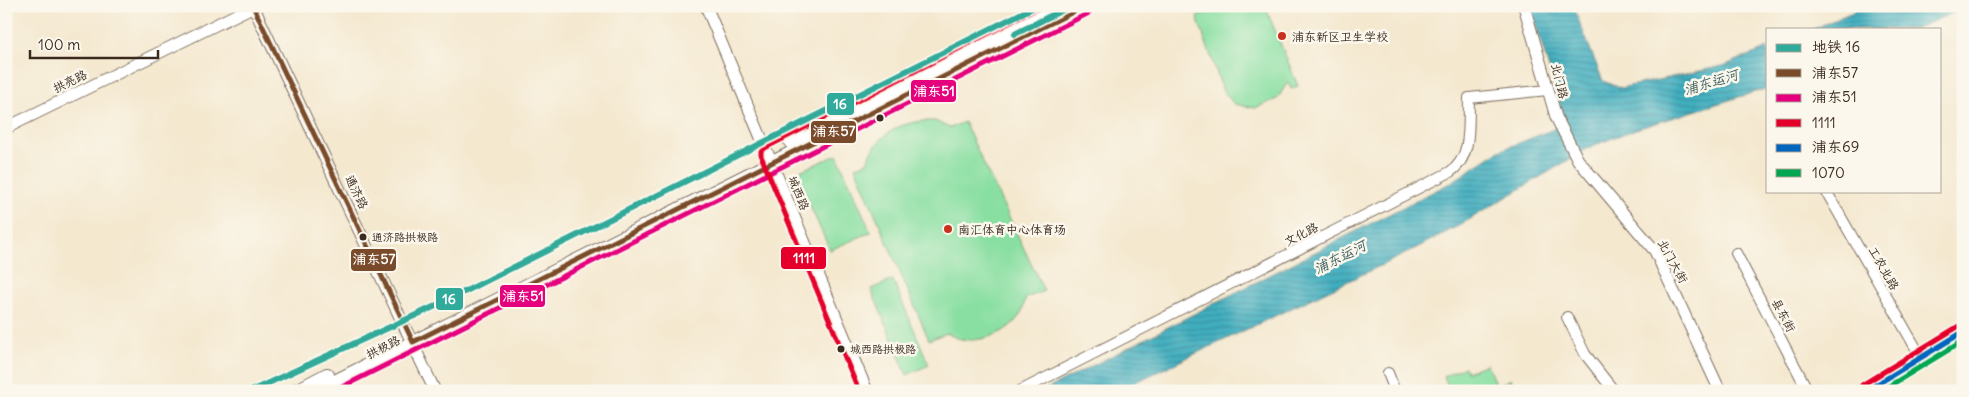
<svg xmlns="http://www.w3.org/2000/svg" width="1969" height="397" viewBox="0 0 1969 397" font-family="Delius,'LXGW WenKai TC',sans-serif">
  <style>
    .green { fill: #89dfa2; stroke: #628460 }
    .water { fill: url(#water-rules); stroke: #3e6c6e }
    .lines { fill: none; stroke-linecap: round; stroke-linejoin: round }
    .minor-casing { stroke: #7c6c5c; stroke-width: 12 }
    .tertiary-casing { stroke: #7c6c5c; stroke-width: 13 }
    .secondary-casing { stroke: #7c6c5c; stroke-width: 16 }
    .minor { stroke: #fff; stroke-width: 10 }
    .tertiary { stroke: #fff; stroke-width: 11 }
    .secondary { stroke: #fff; stroke-width: 14 }
    .bus-1-casing { stroke: #fbf7ec; stroke-width: 9 }
    .bus-2-casing { stroke: #fbf7ec; stroke-width: 9 }
    .bus-3-casing { stroke: #fbf7ec; stroke-width: 9 }
    .bus-4-casing { stroke: #fbf7ec; stroke-width: 9 }
    .bus-5-casing { stroke: #fbf7ec; stroke-width: 9 }
    .bus-1 { stroke: #7a4b2a; stroke-width: 5 }
    .bus-2 { stroke: #e5007d; stroke-width: 5 }
    .bus-3 { stroke: #e4002b; stroke-width: 5 }
    .bus-4 { stroke: #0065bd; stroke-width: 5 }
    .bus-5 { stroke: #00a651; stroke-width: 5 }
    .metro-1-casing { stroke: #fbf7ec; stroke-width: 10 }
    .metro-1 { stroke: #30aa9a; stroke-width: 6 }
    .poi-dot { fill: #c8321e; stroke: #fbf7ec; stroke-width: 2 }
    .bus-dot { fill: #3b2a1e; stroke: #fbf7ec; stroke-width: 2 }
    .labels { text-anchor: middle; dominant-baseline: central; stroke-width: 5; stroke-linejoin: round; paint-order: stroke }
    .bus-label { font-size: 11px; fill: #3b2a1e; stroke: #fbf7ec; text-anchor: start }
    .poi-label { font-size: 12px; fill: #3b2a1e; stroke: #fbf7ec; text-anchor: start }
    .street-label { font-size: 12px; fill: #3b2a1e; stroke: #fbf7ec }
    .water-label { font-size: 14px; font-style: italic; fill: #3d5f5e; stroke: #fbf7ec }
    .line-badge { stroke: #fbf7ec; stroke-width: 2 }
    .badge-label { font-size: 14px; text-anchor: middle; font-weight: bold; fill: #fff }
  </style>
  <defs>
    <pattern id="water-rules" width="6" height="5" patternUnits="userSpaceOnUse" patternTransform="scale(1.25)"><rect width="6" height="5" fill="#41aebf"/><path d="M0 2.5h6" fill="none" stroke="#388e9b"/></pattern>
  </defs>
  <rect width="100%" height="100%" fill="#fbf7ec"/>
  <filter id="ink" filterUnits="userSpaceOnUse"><feTurbulence type="fractalNoise" baseFrequency=".02" numOctaves="2"/><feDisplacementMap in="SourceGraphic" scale="10" xChannelSelector="R" yChannelSelector="G"/><feConvolveMatrix kernelMatrix="1 2 1 2 8 2 1 2 1" color-interpolation-filters="sRGB"/></filter>
  <filter id="wash" filterUnits="userSpaceOnUse"><feTurbulence type="fractalNoise" baseFrequency=".0096" numOctaves="4" result="noise"/><feDisplacementMap in="SourceGraphic" scale="20" xChannelSelector="R" yChannelSelector="G"/><feGaussianBlur stdDeviation="1.12" result="paint"/><feColorMatrix in="noise" values="0 0 0 0 0 0 0 0 0 0 0 0 0 0 0 0 0 1.4 0 .05"/><feComposite in="paint" operator="in"/></filter>
  <g filter="url(#wash)">
    <rect width="100%" height="100%" fill="#f4e8cf"/>
    <!-- green -->
    <path class="green" d="M1224 6H1265L1298 86 1291 89 1288 82 1277 99 1255 108 1234 104 1223 91 1197 17Z
      M924 121H935L950 128 964 122 1044 291 1026 298C1024 303 1023 309 1021 313 1008 337 968 348 947 333L929 340 855 167 867 162C877 136 897 123 924 121Z
      M837 155 871 232 830 250 795 173Z
      M893 280 929 365 907 375 871 289Z
      M1487 364 1496 386 1511 379 1515 391H1450L1444 376 1465 367 1467 372Z"/>
    <!-- water -->
    <path class="water" d="M1530 6H1573L1603 81 1621 88 1723 66 1768 48V88L1636 129 1592 146 1460 225 1401 256 1117 391H1043L1450 183 1499 151 1554 129 1564 118Z
      M1867 6H1963V8L1916 29H1813Z"/>
  </g>
  <g filter="url(#ink)">
    <g class="lines">
      <!-- minor casing -->
      <g class="minor-casing">
        <path id="minor" d="M1826 191 1921 357
          M1736 253 1808 391
          M1567 317 1585 354 1614 391
          M1388 373 1395 391
          M1020 391 1450 172C1473 157 1468 123 1469 98L1548 90"/>
      </g>
      <!-- tertiary casing -->
      <g class="tertiary-casing">
        <path id="tertiary" d="M253 6 435 391
          M706 6 867 391
          M1524 6 1556 117 1578 160 1655 251 1720 391
          M6 128 254 6
          M1866 391 1963 332"/>
      </g>
      <!-- secondary casing -->
      <g class="secondary-casing">
        <path id="secondary" d="M791 142 1059 6
          M297 391 327 375
          M317 391 1086 6"/>
      </g>
      <!-- minor -->
      <use href="#minor" class="minor"/>
      <!-- tertiary -->
      <use href="#tertiary" class="tertiary"/>
      <!-- secondary -->
      <use href="#secondary" class="secondary"/>
      <!-- bus-1 casing -->
      <g class="bus-1-casing">
        <path id="bus-1" d="M253 6 413 342 1085 6"/>
      </g>
      <!-- bus-2 casing -->
      <g class="bus-2-casing">
        <path id="bus-2" d="M334 391 1089 13"/>
      </g>
      <!-- bus-3 casing -->
      <g class="bus-3-casing">
        <path id="bus-3" d="M1862 385 1959 326
          M859 391 761 156V150L1042 6"/>
      </g>
      <!-- bus-4 casing -->
      <g class="bus-4-casing">
        <path id="bus-4" d="M1866 391 1963 332"/>
      </g>
      <!-- bus-5 casing -->
      <g class="bus-5-casing">
        <path id="bus-5" d="M1881 391 1963 341"/>
      </g>
      <!-- bus-1 -->
      <use href="#bus-1" class="bus-1"/>
      <!-- bus-2 -->
      <use href="#bus-2" class="bus-2"/>
      <!-- bus-3 -->
      <use href="#bus-3" class="bus-3"/>
      <!-- bus-4 -->
      <use href="#bus-4" class="bus-4"/>
      <!-- bus-5 -->
      <use href="#bus-5" class="bus-5"/>
      <!-- metro-1 casing -->
      <g class="metro-1-casing">
        <path id="metro-1" d="M1015 34 1070 6
          M251 391 440 304 1036 6"/>
      </g>
      <!-- metro-1 -->
      <use href="#metro-1" class="metro-1"/>
    </g>
  </g>
  <!-- markers -->
  <g class="poi-dot">
    <circle cx="1282" cy="36" r="5"/>
    <circle cx="948" cy="229" r="5"/>
  </g>
  <g class="bus-dot">
    <circle cx="880" cy="118" r="4.5"/>
    <circle cx="363" cy="237" r="4.5"/>
    <circle cx="841" cy="349" r="4.5"/>
  </g>
  <g class="labels">
    <!-- bus labels -->
    <g class="bus-label">
      <text x="372" y="237">通济路拱极路</text>
      <text x="850" y="349">城西路拱极路</text>
    </g>
    <!-- poi labels -->
    <g class="poi-label">
      <text x="1292" y="36">浦东新区卫生学校</text>
      <text x="958" y="229">南汇体育中心体育场</text>
    </g>
    <!-- street labels -->
    <g class="street-label">
      <text transform="translate(70 81) rotate(-26)">拱亮路</text>
      <text transform="translate(1560 81) rotate(76)">北门路</text>
      <text transform="translate(357 192) rotate(64)">通济路</text>
      <text transform="translate(799 193) rotate(68)">城西路</text>
      <text transform="translate(1301 234) rotate(-27)">文化路</text>
      <text transform="translate(1673 261) rotate(61)">北门大街</text>
      <text transform="translate(1884 268) rotate(60)">工农北路</text>
      <text transform="translate(1784 315) rotate(62)">县东街</text>
      <text transform="translate(383 347) rotate(-27)">拱极路</text>
    </g>
    <!-- water labels -->
    <g class="water-label">
      <text transform="translate(1711 82) rotate(-17)">浦东运河</text>
      <text transform="translate(1340 257) rotate(-27)">浦东运河</text>
    </g>
  </g>
  <g class="line-badge">
    <rect x="910" y="79" width="47" height="24" rx="5" fill="#e5007d"/>
    <rect x="826" y="92" width="29" height="24" rx="5" fill="#30aa9a"/>
    <rect x="810" y="120" width="47" height="24" rx="5" fill="#7a4b2a"/>
    <rect x="780" y="246" width="47" height="24" rx="5" fill="#e4002b"/>
    <rect x="350" y="248" width="47" height="24" rx="5" fill="#7a4b2a"/>
    <rect x="499" y="284" width="47" height="24" rx="5" fill="#e5007d"/>
    <rect x="435" y="287" width="29" height="24" rx="5" fill="#30aa9a"/>
  </g>
  <g class="badge-label">
    <text x="934" y="96">浦东51</text>
    <text x="840" y="109">16</text>
    <text x="834" y="136">浦东57</text>
    <text x="804" y="263">1111</text>
    <text x="374" y="264">浦东57</text>
    <text x="523" y="301">浦东51</text>
    <text x="449" y="304">16</text>
  </g>
  <!-- margin -->
  <rect width="1969" height="397" fill="none" stroke="#fbf7ec" stroke-width="25"/>
  <!-- legend -->
  <rect x="1766" y="28" width="175" height="165" fill="#fbf7ec" stroke="#aea59a"/>
  <rect x="1776" y="44" width="25" height="8" fill="#30aa9a" stroke="#aea59a"/>
  <text x="1812" y="52" font-size="15" fill="#3b2a1e">地铁 16</text>
  <rect x="1776" y="69" width="25" height="8" fill="#7a4b2a" stroke="#aea59a"/>
  <text x="1812" y="78" font-size="15" fill="#3b2a1e">浦东57</text>
  <rect x="1776" y="94" width="25" height="8" fill="#e5007d" stroke="#aea59a"/>
  <text x="1812" y="102" font-size="15" fill="#3b2a1e">浦东51</text>
  <rect x="1776" y="119" width="25" height="8" fill="#e4002b" stroke="#aea59a"/>
  <text x="1812" y="128" font-size="15" fill="#3b2a1e">1111</text>
  <rect x="1776" y="144" width="25" height="8" fill="#0065bd" stroke="#aea59a"/>
  <text x="1812" y="152" font-size="15" fill="#3b2a1e">浦东69</text>
  <rect x="1776" y="169" width="25" height="8" fill="#00a651" stroke="#aea59a"/>
  <text x="1812" y="178" font-size="15" fill="#3b2a1e">1070</text>
  <!-- scale -->
  <path d="M30 50v8h128v-8" fill="none" stroke="#3b2a1e" stroke-width="2.5"/>
  <text x="38" y="50" font-size="15" fill="#3b2a1e" stroke="#fbf7ec" stroke-width="4" paint-order="stroke">100 m</text>
</svg>
